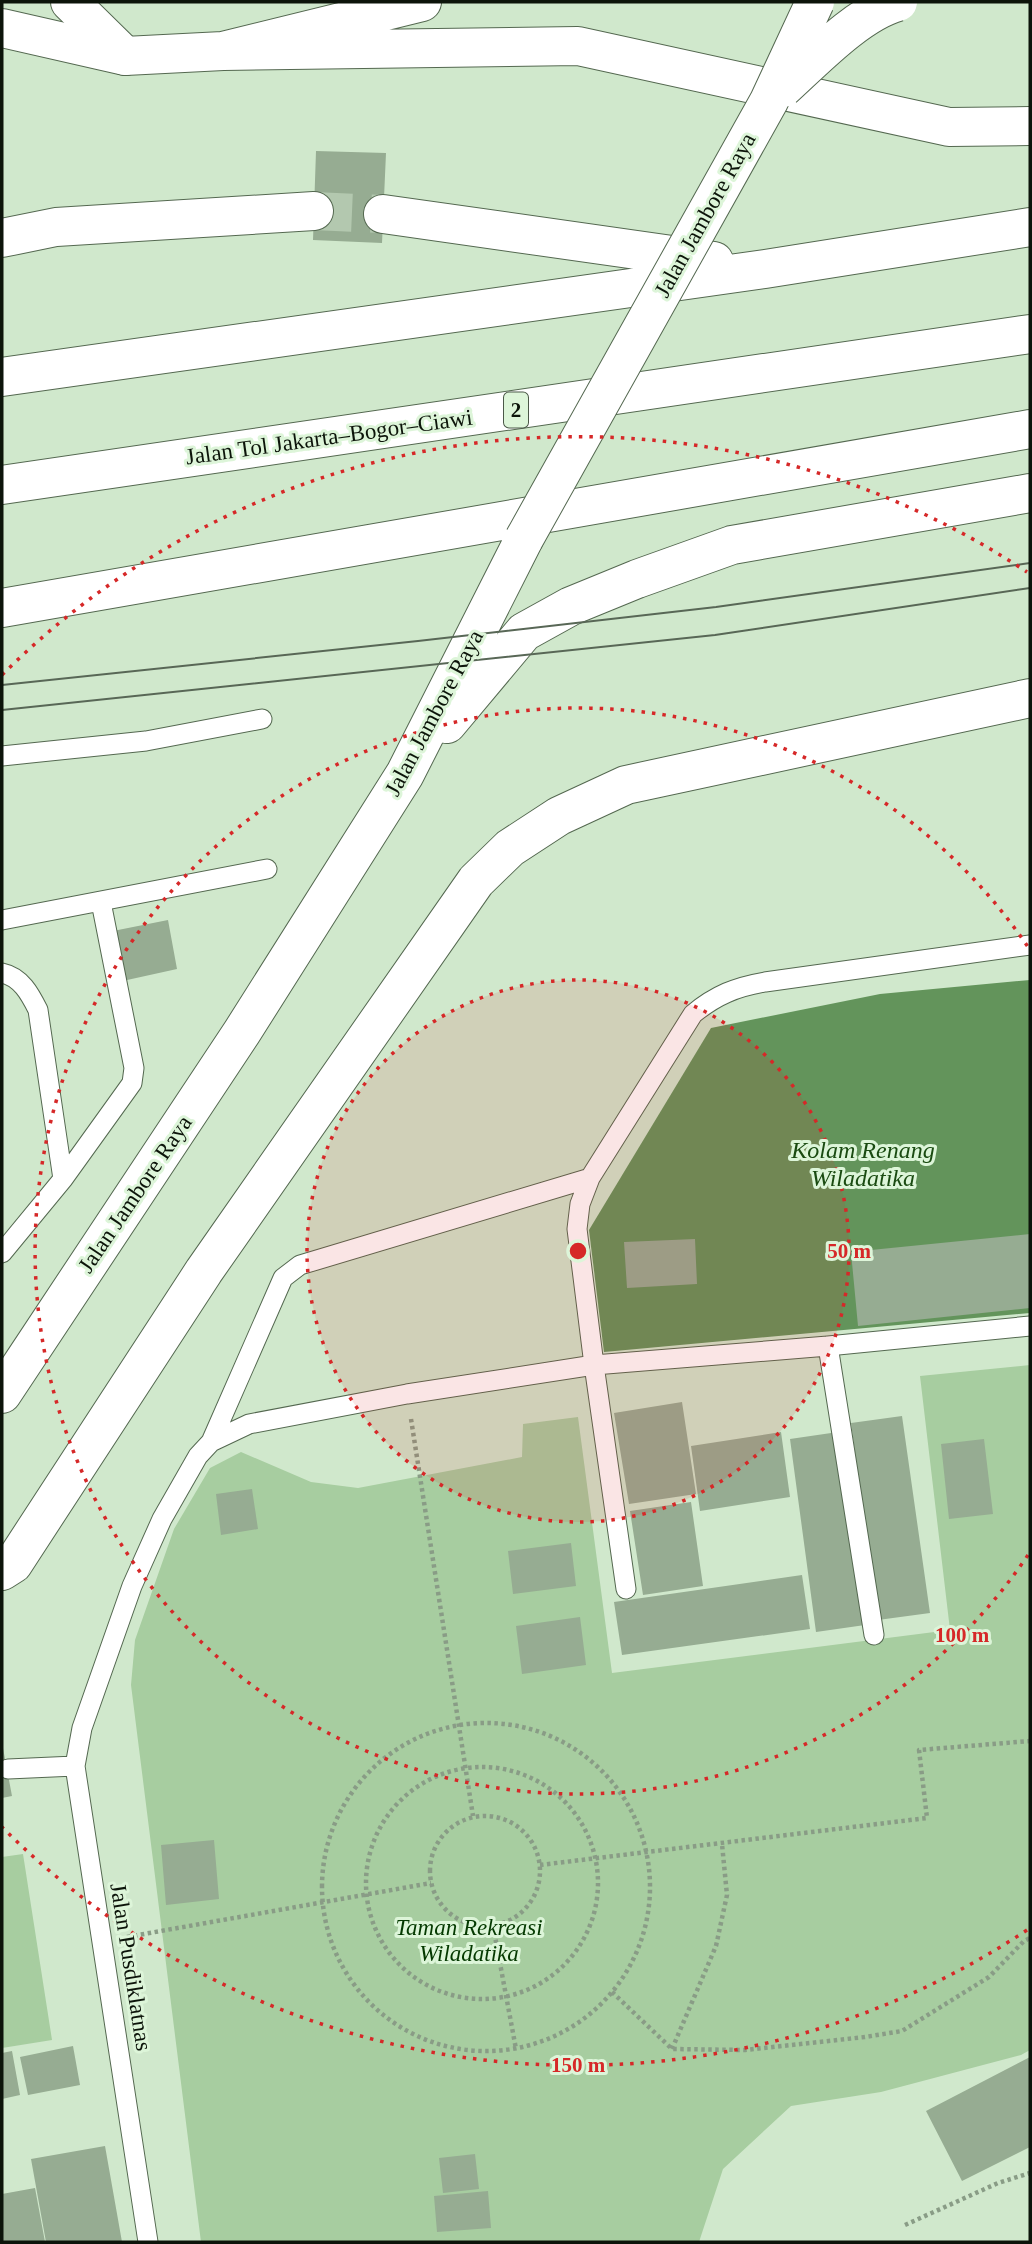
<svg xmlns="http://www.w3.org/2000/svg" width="1032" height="2244" viewBox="0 0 1032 2244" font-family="Georgia,serif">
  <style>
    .green { fill: #a7cda0 }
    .water { fill: #63945b }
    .building { fill: #96ac92 }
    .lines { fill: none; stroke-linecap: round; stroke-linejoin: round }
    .highway-tunnel { stroke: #b3c8af; stroke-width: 38; stroke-dasharray: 38 19; stroke-linecap: butt }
    .lane-casing { stroke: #546850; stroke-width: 21 }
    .street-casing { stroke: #546850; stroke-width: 40 }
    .highway-casing { stroke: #546850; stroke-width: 40 }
    .path { stroke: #899c86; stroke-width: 4.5; stroke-dasharray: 3.5 3.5; stroke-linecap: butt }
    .lane { stroke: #fff; stroke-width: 19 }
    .street { stroke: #fff; stroke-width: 38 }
    .highway { stroke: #fff; stroke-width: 38 }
    .tram { stroke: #586756; stroke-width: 2 }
    .highway-bridge-casing { stroke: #546850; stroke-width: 40; stroke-linecap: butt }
    .highway-bridge { stroke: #fff; stroke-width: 38 }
    .ring { fill: none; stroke: #d62828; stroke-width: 3.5; stroke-dasharray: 3.5 7 }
    .labels { text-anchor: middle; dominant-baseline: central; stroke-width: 6; stroke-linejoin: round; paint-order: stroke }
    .shield { fill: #ddf5d9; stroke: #4b5848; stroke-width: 2 }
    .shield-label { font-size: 21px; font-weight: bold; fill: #0c140a }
    .street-label { font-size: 23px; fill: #0c140a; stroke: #ddf5d9 }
    .park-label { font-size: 23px; font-style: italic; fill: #043900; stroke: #ddf5d9 }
    .water-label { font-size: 24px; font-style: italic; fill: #1a4b11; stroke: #ddf5d9 }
    .centre { fill: #d62828; stroke: #ddf5d9; stroke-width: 3.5 }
    .ring-label { font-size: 21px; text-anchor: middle; font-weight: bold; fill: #d62828; stroke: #ddf5d9; stroke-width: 6; stroke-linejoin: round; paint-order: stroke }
  </style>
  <rect width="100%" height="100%" fill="#d0e8cc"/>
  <!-- green -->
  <path class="green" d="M1030 1365V2050L1021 2055 881 2092 791 2106 723 2169 699 2242H201L131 1685 135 1640 174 1529 210 1468 241 1452 311 1482 358 1488 522 1457 523 1424 578 1417 612 1673 950 1630 920 1376Z
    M23 1854 52 2040 2 2048V1857Z"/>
  <!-- water -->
  <path class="water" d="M1030 980V1313L604 1352 589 1230 711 1028 880 994Z"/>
  <!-- building -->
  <path class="building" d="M316 151 386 153 382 243 313 240Z
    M168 920 177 969 118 982 108 932Z
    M1030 1234V1308L858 1326 851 1252Z
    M695 1239 697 1284 627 1288 624 1242Z
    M682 1402 696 1494 629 1504 614 1413Z
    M902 1416 930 1613 878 1620 851 1423Z
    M781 1432 790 1497 700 1511 691 1446Z
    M838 1432 865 1625 816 1632 790 1439Z
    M984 1439 993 1514 949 1519 941 1444Z
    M252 1489 258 1529 221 1535 216 1494Z
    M691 1502 703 1586 643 1595 630 1511Z
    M571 1543 576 1586 513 1594 508 1551Z
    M802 1575 810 1629 622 1655 614 1602Z
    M580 1617 586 1665 522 1674 516 1626Z
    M2 1743 12 1796 2 1798Z
    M214 1840 219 1899 166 1905 161 1845Z
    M73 2046 80 2085 28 2095 20 2057Z
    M12 2051 20 2095 2 2099V2053Z
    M1030 2057V2147L962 2181 926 2111Z
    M105 2146 122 2242H46L31 2159Z
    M475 2154 479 2189 443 2193 439 2158Z
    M35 2188 45 2242H2V2194Z
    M488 2191 491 2228 437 2232 434 2196Z"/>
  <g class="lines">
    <!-- highway-tunnel -->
    <path class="highway-tunnel" d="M314 211 383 214"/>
    <!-- lane casing -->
    <g class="lane-casing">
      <path id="lane" d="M2 756 146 741 262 719
        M2 920 267 869
        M1030 945 765 982C736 987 716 995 693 1014L590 1178 580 1204 577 1229 594 1365 828 1346 1030 1326
        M2 973C21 977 30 994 38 1010L63 1179
        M2 1253 63 1179 132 1083 134 1068 101 902
        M828 1346 874 1635
        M211 1442 283 1278 300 1265 590 1178
        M8 1769 75 1766
        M148 2242 75 1766 82 1728 132 1586 162 1519 198 1456 211 1442 249 1424 407 1394 594 1365 626 1589"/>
    </g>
    <!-- street casing -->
    <g class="street-casing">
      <path id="street" d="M70 2 125 56
        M2 1571 13 1564 204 1271 476 881 510 848 559 816 626 785 1030 698"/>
    </g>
    <!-- highway casing -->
    <g class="highway-casing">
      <path id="highway" d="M2 28 125 56 223 51 422 2
        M223 51 578 46 949 127 1030 126
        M383 214 714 261
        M2 238 56 227 314 211
        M2 377 765 269 1030 227
        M2 485 1030 334
        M2 608 1030 429
        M447 724 524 632 571 606 637 579 732 545 1030 493
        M2 1394 242 1032 405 774 524 539"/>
    </g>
    <!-- path -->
    <path class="path" d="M411 1419 473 1816
      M322 1887a164 164 0 1 1 328 0a164 164 0 1 1-328 0Z
      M366 1883a116 116 0 1 1 232 0a116 116 0 1 1-232 0Z
      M430 1871a55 55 0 1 1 110 0a55 55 0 1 1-110 0Z
      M540 1865 927 1818 919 1750 1030 1741
      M493 1926 516 2049
      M127 1937 431 1883
      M612 1992 672 2049 745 2050 865 2037 902 2031 989 1977 1024 1941 1030 1938
      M672 2049 716 1946 727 1895 722 1844
      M905 2225 998 2183 1030 2173"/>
    <!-- lane -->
    <use href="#lane" class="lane"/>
    <!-- street -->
    <use href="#street" class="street"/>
    <!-- highway -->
    <use href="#highway" class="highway"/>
    <!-- tram -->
    <path class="tram" d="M2 685 418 641 716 607 1030 563
      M2 710 715 635 1030 588"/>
    <!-- highway-bridge casing -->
    <g class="highway-bridge-casing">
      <path id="highway-bridge" d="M783 88C814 60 858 13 898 2
        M524 539 769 101 815 2"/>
    </g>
    <!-- highway-bridge -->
    <use href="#highway-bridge" class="highway-bridge"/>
  </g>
  <!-- distance rings -->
  <circle cx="578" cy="1251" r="271" fill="#d62828" fill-opacity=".12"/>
  <g class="ring">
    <circle cx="578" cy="1251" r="271"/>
    <path d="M1028 1555A543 543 0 1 1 1028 947"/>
    <path d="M1027 1930A814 814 0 0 1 2 1827M2 675A814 814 0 0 1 1027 572"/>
  </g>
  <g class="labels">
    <!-- shield labels -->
    <rect class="shield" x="504" y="392.5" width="24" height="35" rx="5"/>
    <g class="shield-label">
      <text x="516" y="410">2</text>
    </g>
    <!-- street labels -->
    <g class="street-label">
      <text transform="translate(705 215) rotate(-61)">Jalan Jambore Raya</text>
      <text transform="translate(329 437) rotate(-8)">Jalan Tol Jakarta–Bogor–Ciawi</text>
      <text transform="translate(434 713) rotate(-62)">Jalan Jambore Raya</text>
      <text transform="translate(135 1194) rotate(-56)">Jalan Jambore Raya</text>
      <text transform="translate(131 1967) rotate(81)">Jalan Pusdiklatnas</text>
    </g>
    <!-- park labels -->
    <g class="park-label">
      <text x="469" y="1927">Taman Rekreasi<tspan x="469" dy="26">Wiladatika</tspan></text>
    </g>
    <!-- water labels -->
    <g class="water-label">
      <text x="863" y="1150">Kolam Renang<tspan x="863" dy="28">Wiladatika</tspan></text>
    </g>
  </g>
  <circle cx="578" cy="1251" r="10" class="centre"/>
  <g class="ring-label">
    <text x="849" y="1258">50 m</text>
    <text x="962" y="1642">100 m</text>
    <text x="578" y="2072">150 m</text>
  </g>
  <!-- border -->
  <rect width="1032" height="2244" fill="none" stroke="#0c140a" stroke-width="7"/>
</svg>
